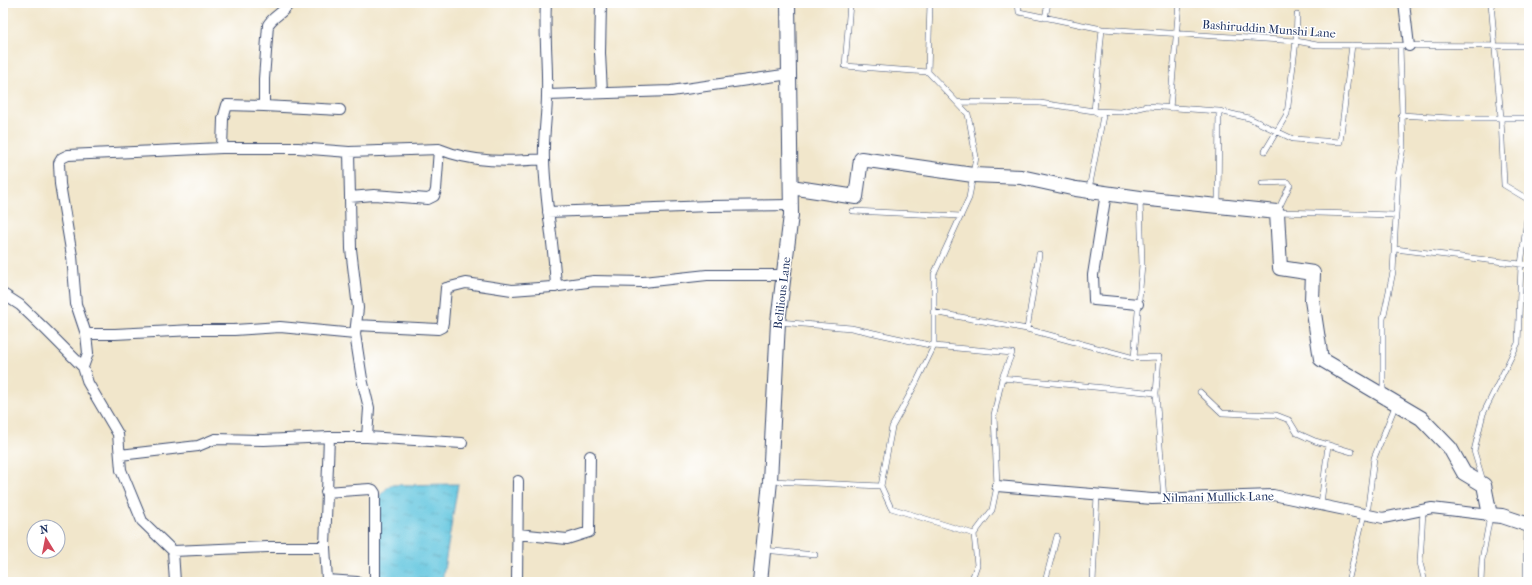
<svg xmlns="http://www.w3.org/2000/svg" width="1532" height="585" viewBox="0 0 1532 585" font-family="'IM FELL French Canon',serif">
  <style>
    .water { fill: url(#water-ripples); stroke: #3e7a9e }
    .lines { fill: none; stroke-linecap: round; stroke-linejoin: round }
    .lane-casing { stroke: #3b4a6e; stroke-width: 6 }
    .street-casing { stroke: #3b4a6e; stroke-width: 12 }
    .secondary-casing { stroke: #3b4a6e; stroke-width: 16 }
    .lane { stroke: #fff; stroke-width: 5 }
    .street { stroke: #fff; stroke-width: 10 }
    .secondary { stroke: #fff; stroke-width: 14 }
    .labels { text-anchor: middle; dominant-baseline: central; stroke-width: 3; stroke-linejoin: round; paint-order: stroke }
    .street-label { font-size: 12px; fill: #1b2f5e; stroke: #fff }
  </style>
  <defs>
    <pattern id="water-ripples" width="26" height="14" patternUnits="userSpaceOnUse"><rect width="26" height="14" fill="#60c5de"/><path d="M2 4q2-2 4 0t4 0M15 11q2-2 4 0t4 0" fill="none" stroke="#4ea0b7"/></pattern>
  </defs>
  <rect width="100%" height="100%" fill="#fff"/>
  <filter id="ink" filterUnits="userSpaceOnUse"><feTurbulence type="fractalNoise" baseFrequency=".025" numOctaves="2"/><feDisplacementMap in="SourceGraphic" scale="8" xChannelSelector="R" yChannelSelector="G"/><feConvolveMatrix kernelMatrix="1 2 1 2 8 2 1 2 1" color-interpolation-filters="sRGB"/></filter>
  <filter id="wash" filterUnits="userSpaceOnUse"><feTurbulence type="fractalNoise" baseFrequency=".012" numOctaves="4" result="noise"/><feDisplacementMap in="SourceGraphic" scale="16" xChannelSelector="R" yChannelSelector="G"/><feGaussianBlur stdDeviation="0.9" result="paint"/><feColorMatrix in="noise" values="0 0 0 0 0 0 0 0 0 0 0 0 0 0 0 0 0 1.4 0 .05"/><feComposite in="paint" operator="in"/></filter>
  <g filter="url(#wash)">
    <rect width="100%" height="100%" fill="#f1e6cb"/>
    <!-- water -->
    <path class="water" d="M458 484 442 582H375L380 495 390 485Z"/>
  </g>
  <g filter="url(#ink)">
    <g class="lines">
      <!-- lane casing -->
      <g class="lane-casing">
        <path id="lane" d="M850 3 845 66 928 72
          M1018 3 1019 12 1102 29 1296 41 1317 45 1529 46
          M1491 3 1501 118 1504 185 1529 200
          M1045 18 1048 3
          M957 102 1040 103 1094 111 1121 112 1147 106 1219 111 1249 118 1293 139 1340 142 1352 45
          M1170 108 1179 3
          M1401 115 1450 118H1529
          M1265 151 1287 114 1296 41 1297 15
          M1262 183 1288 182 1290 185 1277 212 1396 215
          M1089 189 1103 116 1094 111 1102 29
          M1218 204 1219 111
          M853 211 961 216
          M1395 249 1529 265
          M933 312 1027 329 1134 358 1159 357 1156 393 1164 499
          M779 322 851 328 934 346 1012 353 1002 378 994 415 997 486 992 510 974 534 891 508 881 486 892 427 916 383 934 346V274L969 198 976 157 968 114 928 72 930 3
          M1027 329 1039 254
          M1134 358 1142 265 1140 199
          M1002 378 1156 393
          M1200 392 1222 413 1276 415 1289 420 1297 433 1315 441 1352 452
          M1383 393V319L1393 272 1398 176 1403 147 1400 46
          M771 481 881 486
          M1483 481 1474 451 1483 414 1518 343 1521 265 1529 203
          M1321 504 1328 445
          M1423 511 1420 563 1425 582
          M1367 515 1374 458 1396 404
          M764 550 815 555
          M971 582 977 565 974 534
          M1045 582 1057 536
          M1093 582 1097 495
          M1348 582 1364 514
          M1481 582 1482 560 1490 516
          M1526 582 1527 525"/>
      </g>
      <!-- street casing -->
      <g class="street-casing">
        <path id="street" d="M546 3C544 34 548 64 547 95 547 116 543 137 544 159 545 202 554 244 556 287
          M601 3 600 53 602 93
          M1404 3 1409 46
          M547 95 671 91 790 74
          M264 106 340 110
          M222 148H298L349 152 350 197 374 195 428 199 434 196 436 190 439 149C473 163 508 162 544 159
          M349 152 439 149
          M1106 193 1093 275 1094 300 1138 304
          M548 212 710 206 791 205
          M3 294 20 305 46 330 83 367 88 383 118 434 121 470 142 521 173 551 268 547H325L329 437H367L369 408 362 379 355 334
          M356 325 438 329 442 327 443 322 446 288 466 283 512 290 552 287 594 281 643 282 707 275H784
          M86 334H115L193 330H234L280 327 355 334 358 308 351 249 350 197
          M83 367 88 353 86 334 76 304 72 256 60 184 59 163 62 158 68 155 222 148 223 119 227 105 264 106V79L268 25C273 16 284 13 289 3
          M367 437 462 443
          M120 455 198 446 215 439 264 440 329 437
          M997 486 1152 499 1273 495 1383 518 1432 508 1490 515
          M326 492 370 489 373 490 375 493V582
          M518 534 567 539 589 532 590 456
          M325 547 327 580 357 582
          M173 551 175 582
          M517 582 518 481"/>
      </g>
      <!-- secondary casing -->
      <g class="secondary-casing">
        <path id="secondary" d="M791 187 856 197 861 159 973 175 1021 177 1076 189 1140 198 1277 212 1280 268 1313 273 1312 300 1321 359 1421 418 1450 448 1464 473 1484 485 1490 515 1502 516 1529 525
          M760 582 770 481 778 322 791 215 788 3"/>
      </g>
      <!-- lane -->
      <use href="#lane" class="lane"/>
      <!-- street -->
      <use href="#street" class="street"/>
      <!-- secondary -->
      <use href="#secondary" class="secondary"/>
    </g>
  </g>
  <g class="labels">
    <!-- street labels -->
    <g class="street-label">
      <text transform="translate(1269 29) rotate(4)">Bashiruddin Munshi Lane</text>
      <text transform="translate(782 293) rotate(-83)">Belilious Lane</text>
      <text transform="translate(1218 497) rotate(-1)">Nilmani Mullick Lane</text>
    </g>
  </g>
  <!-- margin -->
  <rect width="1532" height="585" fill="none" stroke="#fff" stroke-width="16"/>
  <!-- north arrow -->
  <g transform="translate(46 539) rotate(350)"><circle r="19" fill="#ffffff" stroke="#a4acbf"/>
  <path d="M0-3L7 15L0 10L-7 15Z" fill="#d1495b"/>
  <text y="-6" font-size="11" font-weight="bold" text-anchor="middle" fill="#1b2f5e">N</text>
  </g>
</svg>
